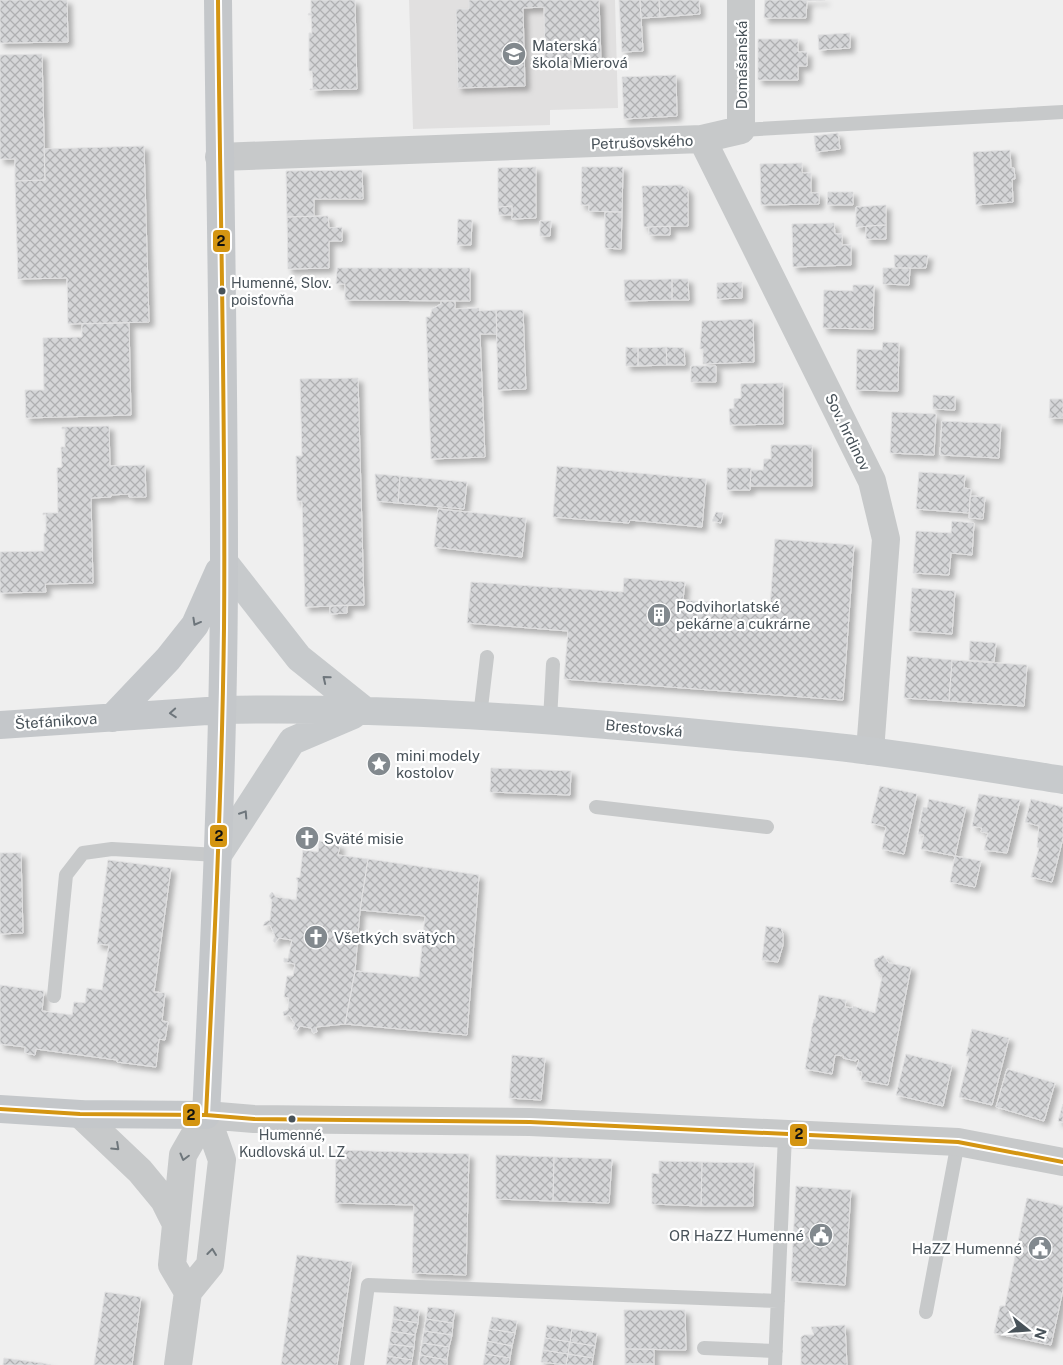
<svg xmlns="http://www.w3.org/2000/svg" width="1063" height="1365" viewBox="0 0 1063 1365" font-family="'Public Sans',sans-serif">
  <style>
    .education { fill: #e1e0e0 }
    .building { fill: url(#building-cross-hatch); stroke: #e1e1e2; filter: url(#shadow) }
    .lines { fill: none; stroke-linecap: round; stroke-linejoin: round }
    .lane { stroke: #c7c9ca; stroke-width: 14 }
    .street { stroke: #c7c9ca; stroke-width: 28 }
    .secondary { stroke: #c7cacc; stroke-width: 28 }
    .primary { stroke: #c4c7ca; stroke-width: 28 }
    .bus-1-casing { stroke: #fff; stroke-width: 8 }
    .bus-1 { stroke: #d49512; stroke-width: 4 }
    .oneway { stroke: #6d757b }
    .oneway2 { stroke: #6e767c }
    .oneway3 { stroke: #6e767b }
    .bus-dot { fill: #485259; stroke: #fff; stroke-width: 2 }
    .labels { text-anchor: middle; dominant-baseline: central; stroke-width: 4.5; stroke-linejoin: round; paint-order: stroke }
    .bus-label { font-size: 14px; fill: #485259; stroke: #fff; text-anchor: start }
    .poi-label { font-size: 15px; fill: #485259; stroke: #fff; text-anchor: start }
    .street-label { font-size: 15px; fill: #485259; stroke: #fff }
    .line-badge { stroke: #fff; stroke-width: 2 }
    .pale-badge-label { font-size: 14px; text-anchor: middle; font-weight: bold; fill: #111 }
  </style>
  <defs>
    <pattern id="building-cross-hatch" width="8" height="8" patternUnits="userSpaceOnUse" patternTransform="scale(1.25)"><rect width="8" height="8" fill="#d5d6d8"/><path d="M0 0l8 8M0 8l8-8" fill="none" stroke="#afb0b2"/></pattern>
    <filter id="shadow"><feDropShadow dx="4.5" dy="4.5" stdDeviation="2.5" flood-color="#0004"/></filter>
  </defs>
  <rect width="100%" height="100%" fill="#efefef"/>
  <!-- education -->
  <path class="education" d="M409 0H615L618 108 550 110V125L413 129Z"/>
  <!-- building -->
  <path class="building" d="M0 0H67L68 42 0 43Z
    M311 0H355L357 89 310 90V89H313L312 71H309V33H312L311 15H308L309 13 311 14Z
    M469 0H599L601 59 545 60 544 7 523 8 525 86 458 88 456 9H469Z
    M619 0H640L643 51 622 52Z
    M640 0H659L660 17 641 18Z
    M659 0H699L700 14 660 17Z
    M765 0H825L807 1 806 18H764Z
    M850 33V48L819 50 818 35Z
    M758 39H798V52H807V66H798V80H758Z
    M42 54 45 180 15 181V159H0V55Z
    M676 75 677 116 624 119 622 77Z
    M838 133 840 149 816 152 814 136Z
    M144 146 149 322 68 324 67 278 18 279 15 181 45 180 44 149Z
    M1010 150 1011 168H1014L1015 179H1012L1013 202 976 205 973 152Z
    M802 163V173H811V193H819V204L761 205 760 164Z
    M536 167V218L512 219V206L498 207V168Z
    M582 167H623L622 212 589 211V205H581Z
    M362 170 363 199H314V216L287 217 286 171Z
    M681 185 685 187 688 191V226L644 227 642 186Z
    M828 192H853V205H827Z
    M886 205V225L856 227V207Z
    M512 206V215H499L498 207Z
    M605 212H622L621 249 605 248Z
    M328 216 329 228 342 227V241H329V268L288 269 287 217Z
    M458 219 472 220 471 245H457Z
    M540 221H551L550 236H540Z
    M834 223 835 234H842V245H851V265L793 267 792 224Z
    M886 225V239H866V226Z
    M670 226V235H649V227Z
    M894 255H928L926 268H895Z
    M337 268H470V301L345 300V284H336Z
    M883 268H910L909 285 883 284Z
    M672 279V300L625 301 624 280Z
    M672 279H688L689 300H672Z
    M742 282V298L717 299V283Z
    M853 285H874L873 329 823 328 824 290 853 291Z
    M441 301H455V309L479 308V311L496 310 497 334H480L485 457 431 459 426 317H430L432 309 441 304Z
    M496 310H523L526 389 498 390Z
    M753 319 754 362 703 364V349H700L702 321Z
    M129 323 131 415 26 418 25 390H44L43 338 82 337V324Z
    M883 342 899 343 898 391 856 390 857 349 882 350Z
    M626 347 638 348V366H626Z
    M666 347 667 365 638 366V348Z
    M666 347 684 348 685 365H667Z
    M691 366H716V382H691Z
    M358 378 364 605 305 607 302 501H297L296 456H302L300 379Z
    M783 383V424L730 425 729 409 734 408V399L741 398V384Z
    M933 395 955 396V410L933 409Z
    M1050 399H1063V418H1049Z
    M892 412 936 414 934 455 890 453Z
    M942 421 1001 424 999 458 940 455Z
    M109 426 110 466 145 465 146 497H129V494L111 495V497L91 498 93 583 45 584 46 592 0 593V552L44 551V533H46V514L43 515V513H58L57 468 62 467 61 447H65V429H62V427Z
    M771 445H812V486H750L751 470H763L764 459H771Z
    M557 466 706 479 702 527 630 520 629 523 553 517Z
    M727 468H751L750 490H727Z
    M919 472 965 475 964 488 971 489 969 513 916 509Z
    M375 474 400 476 398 503 377 501Z
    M400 476 467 482 464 509 398 503Z
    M970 496 985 497 983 519 969 518Z
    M438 509 526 518 522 557 434 547Z
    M716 512 723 513 721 523 712 521Z
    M952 521 974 523 972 555 951 553 949 575 913 573 916 531 951 533Z
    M775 539 854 545 843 700 564 679 568 631 467 623 471 582 623 592 624 578 685 582 683 600 770 607Z
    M912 588 955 591 952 634 909 631Z
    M347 605V613L330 614V606Z
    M970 641 996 643 994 662 969 660Z
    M907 656 952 660 949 701 904 698Z
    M952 660 1027 665 1024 706 949 701Z
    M491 768 571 771 570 795 490 792Z
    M880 786 917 794 904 854 882 849 886 827 871 823Z
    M979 794 1020 800 1007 853 984 850 988 833 981 832 982 828 972 826Z
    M929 799 966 807 955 856 921 849 924 835 918 834 923 807 927 808Z
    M1031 799 1063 807V838L1052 882 1031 877 1039 848 1037 847 1039 826 1025 822Z
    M319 841 340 845 338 855 368 859 360 910 355 971 345 1024 316 1027 317 1032 313 1033 311 1028 300 1026 297 1031 293 1029 295 1024 289 1015 284 1016 283 1012 288 1010 289 998 284 997 287 976H293L295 964 284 962V958L288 959 292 940 279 938 275 943 273 941 275 936 270 925 263 926 265 922 270 920 272 900 269 896 272 892 276 897 296 900 298 882 296 878 300 877 303 850 318 852Z
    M0 853H21L23 933 0 934Z
    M955 856 981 861 975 887 950 882Z
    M368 859 479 875 467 1035 345 1024 355 971 419 977 425 916 360 910Z
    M108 860 171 868 154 992 165 993 162 1021 168 1022 165 1040 159 1039 156 1067 117 1062V1060L36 1049 35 1055 25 1053V1047L0 1044V985L44 991 42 1011 72 1015 74 1002 85 1003 87 988 102 990 109 945 97 944Z
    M766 926 781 928 783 934V945L778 962 762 960Z
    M883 955 889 963 911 967 888 1085 861 1080 862 1072 856 1070 859 1060 856 1059V1061L843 1058 844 1056 835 1055 832 1074 805 1069 812 1032 811 1031 814 1019H815L819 995 846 1000 845 1007 853 1008V1006L875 1013 882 977 875 967 874 960Z
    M972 1029 1009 1038 992 1105 959 1097 969 1056H966Z
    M906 1054 952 1065 943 1106 896 1095Z
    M512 1055 545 1058 541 1100 509 1098Z
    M1007 1069 1055 1083 1044 1121 996 1107Z
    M1063 1104V1122L1058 1121Z
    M336 1150 469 1154 466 1275 412 1273 414 1205 335 1203Z
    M496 1155 554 1157 553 1201 496 1199Z
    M554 1157 612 1159 609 1203 553 1201Z
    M659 1161 702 1162 701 1206 652 1204V1173L659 1174Z
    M702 1162 754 1163 753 1206H701Z
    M796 1186 851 1190 845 1285 791 1281Z
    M1027 1198 1063 1206V1290L1051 1345 994 1333 1000 1306H1005Z
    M297 1255 352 1262 337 1365H281Z
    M105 1292 141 1297 132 1365H94Z
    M394 1306 419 1310 418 1323 393 1319Z
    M428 1307 455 1310 453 1323 426 1319Z
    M624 1310H685L686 1350 625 1349Z
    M492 1317 517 1321 515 1333 489 1329Z
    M393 1319 418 1323 415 1335 391 1331Z
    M426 1319 453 1323 452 1335 424 1331Z
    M547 1325 572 1329 570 1342 545 1338Z
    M845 1325 847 1365H801V1337L804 1335H814L811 1327Z
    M489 1329 515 1333 512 1346 487 1341Z
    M572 1329 597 1333 595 1346 570 1342Z
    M391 1331 415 1335 414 1347 389 1344Z
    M424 1331 452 1335 449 1347 422 1343Z
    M545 1338 570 1342 568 1354 543 1350Z
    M487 1341 512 1346 510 1358 485 1354Z
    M570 1342 595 1346 593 1358 568 1354Z
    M422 1343 449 1347 447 1360 420 1355Z
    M389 1344 414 1347 412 1360 387 1356Z
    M625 1349H654V1364H625Z
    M543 1350 568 1354 566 1365 541 1362Z
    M485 1354 510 1358 509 1365H483Z
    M568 1354 593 1358 592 1365H566Z
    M420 1355 447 1360V1365H419Z
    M387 1356 412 1360 411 1365H386Z
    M4 1358 42 1363 51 1365H3Z
    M625 1364H654V1365H625Z"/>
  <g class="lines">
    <!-- lane -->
    <path class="lane" d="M741 130 1063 112
      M480 716 487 657
      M550 720 553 664
      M596 807 767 827
      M54 996 66 875 83 853 112 849 218 855
      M926 1312 958 1142
      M704 1348 776 1351
      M357 1365 368 1285 778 1301
      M775 1365 785 1135"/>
    <!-- street -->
    <path class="street" d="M702 139 872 481 886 539 870 751
      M219 157 702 139 741 130V0
      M80 1114 140 1171 164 1200 176 1224
      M206 1115 254 1119 530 1122 958 1142 1063 1162
      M188 1292 172 1265 183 1155 206 1115
      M178 1365 188 1292 210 1265 222 1160 206 1115"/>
    <!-- secondary -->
    <path class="secondary" d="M224 562 299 658 364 710
      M222 710C388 707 553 719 718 735 768 740 819 744 870 751 934 759 999 770 1063 780
      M218 855 292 741 353 715"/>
    <!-- primary -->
    <path class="primary" d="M112 718 168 659 195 625 219 571
      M0 725 222 710
      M0 1109 80 1114 206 1115C215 930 224 745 224 560 224 373 220 187 218 0"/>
    <!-- bus-1 casing -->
    <g class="bus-1-casing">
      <path id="bus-1" d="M0 1109 80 1114 206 1115 254 1119 530 1122 958 1142 1063 1162
        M206 1115C214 953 222 790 224 628 226 418 220 209 218 0"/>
    </g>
    <!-- bus-1 -->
    <use href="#bus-1" class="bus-1"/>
  </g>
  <!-- one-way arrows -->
  <defs><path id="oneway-chevron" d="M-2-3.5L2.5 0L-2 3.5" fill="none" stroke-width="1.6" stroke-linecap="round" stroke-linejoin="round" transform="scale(1.25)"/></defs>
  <g class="oneway">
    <use href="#oneway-chevron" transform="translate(196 622) rotate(119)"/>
    <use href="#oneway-chevron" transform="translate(173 713) rotate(176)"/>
  </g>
  <g class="oneway2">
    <use href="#oneway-chevron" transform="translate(326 679) rotate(-141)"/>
    <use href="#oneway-chevron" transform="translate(244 814) rotate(-57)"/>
  </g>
  <g class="oneway3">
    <use href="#oneway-chevron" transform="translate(116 1147) rotate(43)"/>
    <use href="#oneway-chevron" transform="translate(184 1157) rotate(105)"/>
    <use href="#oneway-chevron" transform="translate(212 1252) rotate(-83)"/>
  </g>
  <!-- icons -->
  <defs>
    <g id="school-disc" transform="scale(1.25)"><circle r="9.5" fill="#82898e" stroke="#fff"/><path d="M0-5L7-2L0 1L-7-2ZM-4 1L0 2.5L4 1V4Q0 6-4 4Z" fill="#fff"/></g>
    <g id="building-disc" transform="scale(1.25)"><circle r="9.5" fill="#82898e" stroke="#fff"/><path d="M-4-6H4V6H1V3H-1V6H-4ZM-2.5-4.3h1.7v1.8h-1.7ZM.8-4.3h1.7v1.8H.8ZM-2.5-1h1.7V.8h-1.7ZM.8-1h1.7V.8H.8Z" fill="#fff"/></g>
    <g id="sight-disc" transform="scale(1.25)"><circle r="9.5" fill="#82898e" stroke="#fff"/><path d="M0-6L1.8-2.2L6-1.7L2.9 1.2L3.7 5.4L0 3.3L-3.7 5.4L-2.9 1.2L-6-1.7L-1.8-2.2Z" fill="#fff"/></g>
    <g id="church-disc" transform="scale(1.25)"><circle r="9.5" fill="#82898e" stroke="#fff"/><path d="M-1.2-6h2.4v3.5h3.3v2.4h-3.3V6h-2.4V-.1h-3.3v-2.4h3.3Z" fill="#fff"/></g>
    <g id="civic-disc" transform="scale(1.25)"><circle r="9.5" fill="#82898e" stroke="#fff"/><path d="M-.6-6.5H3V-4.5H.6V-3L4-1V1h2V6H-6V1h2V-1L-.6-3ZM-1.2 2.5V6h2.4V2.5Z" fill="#fff"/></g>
  </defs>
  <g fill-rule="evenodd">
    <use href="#school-disc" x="514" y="54"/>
    <use href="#building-disc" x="659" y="615"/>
    <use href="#sight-disc" x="379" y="764"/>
    <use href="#church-disc" x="307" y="838"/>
    <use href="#church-disc" x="316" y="937"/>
    <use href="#civic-disc" x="821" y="1235"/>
    <use href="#civic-disc" x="1040" y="1248"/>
  </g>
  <!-- markers -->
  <g class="bus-dot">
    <circle cx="222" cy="291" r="4.5"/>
    <circle cx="292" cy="1119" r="4.5"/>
  </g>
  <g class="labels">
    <!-- bus labels -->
    <g class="bus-label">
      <text x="231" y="283">Humenné, Slov.<tspan x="231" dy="17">poisťovňa</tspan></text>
      <text x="292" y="1135" text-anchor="middle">Humenné,<tspan x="292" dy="17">Kudlovská ul. LZ</tspan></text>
    </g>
    <!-- poi labels -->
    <g class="poi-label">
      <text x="532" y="45">Materská<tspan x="532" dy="17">škola Mierová</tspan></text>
      <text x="676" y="606">Podvihorlatské<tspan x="676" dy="17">pekárne a cukrárne</tspan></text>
      <text x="396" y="755">mini modely<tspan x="396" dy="17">kostolov</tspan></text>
      <text x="324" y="838">Sväté misie</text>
      <text x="334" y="937">Všetkých svätých</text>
      <text x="804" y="1235" text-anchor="end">OR HaZZ Humenné</text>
      <text x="1022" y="1248" text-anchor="end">HaZZ Humenné</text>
    </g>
    <!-- street labels -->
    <g class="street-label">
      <text transform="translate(741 65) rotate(-90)">Domašanská</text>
      <text transform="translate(642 142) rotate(-2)">Petrušovského</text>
      <text transform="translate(848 432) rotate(64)">Sov. hrdinov</text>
      <text transform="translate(56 721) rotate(-4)">Štefánikova</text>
      <text transform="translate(644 728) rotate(5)">Brestovská</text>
    </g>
  </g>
  <g class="line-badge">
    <rect x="212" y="229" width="19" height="24" rx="5" fill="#d49512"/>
    <rect x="209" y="824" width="19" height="24" rx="5" fill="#d49512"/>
    <rect x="182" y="1103" width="19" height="24" rx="5" fill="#d49512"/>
    <rect x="789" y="1123" width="19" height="24" rx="5" fill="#d49512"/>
  </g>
  <g class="pale-badge-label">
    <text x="221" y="246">2</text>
    <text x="219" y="841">2</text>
    <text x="191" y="1120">2</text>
    <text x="799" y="1139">2</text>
  </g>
  <!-- north arrow -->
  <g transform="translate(1028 1330) rotate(107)" stroke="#ffffff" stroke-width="4" paint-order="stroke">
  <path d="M0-4L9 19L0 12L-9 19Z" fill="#485259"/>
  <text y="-8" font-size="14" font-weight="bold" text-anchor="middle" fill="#485259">N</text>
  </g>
</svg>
